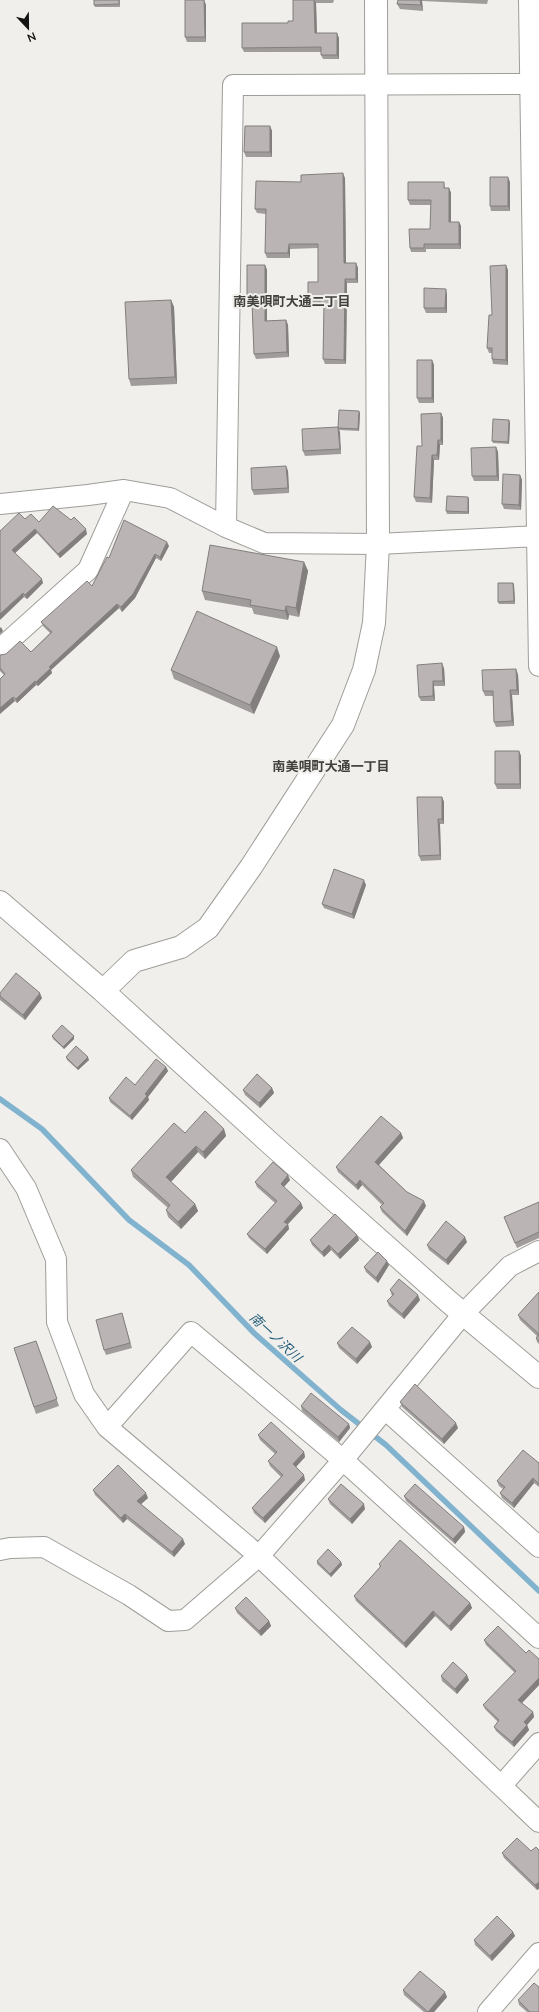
<svg xmlns="http://www.w3.org/2000/svg" width="539" height="2012" viewBox="0 0 539 2012" font-family="Mulish,'Noto Sans JP',sans-serif">
  <style>
    .lines { fill: none; stroke-linecap: round; stroke-linejoin: round }
    .stream { stroke: #81b2ce; stroke-width: 5.5 }
    .minor-casing { stroke: #9e9d99; stroke-width: 22 }
    .tertiary-casing { stroke: #9e9d99; stroke-width: 24 }
    .minor { stroke: #fff; stroke-width: 20 }
    .tertiary { stroke: #fff; stroke-width: 22 }
    .wall { fill: #a09c9b }
    .shaded-wall { fill: #827f7e }
    .building { fill: #bab5b4; stroke: #827f7e }
    .labels { text-anchor: middle; dominant-baseline: central; stroke-width: 4; stroke-linejoin: round; paint-order: stroke }
    .neighbourhood-label { font-size: 13px; font-weight: bold; fill: #41403d; stroke: #f0efeb }
    .water-label { font-size: 13px; font-style: italic; fill: #225d7b; stroke: #f0efeb }
  </style>
  <rect width="100%" height="100%" fill="#f0efeb"/>
  <g class="lines">
    <!-- stream -->
    <path class="stream" d="M0 1099 42 1129 129 1220 189 1265 254 1333 341 1410 386 1445 539 1591"/>
    <!-- minor casing -->
    <g class="minor-casing">
      <path id="minor" d="M529 0 539 666
        M0 504 88 495 124 490 170 498 226 527 264 543 378 544 539 536
        M226 527 233 85 539 84
        M0 649 88 570 124 490
        M0 1149 26 1188 56 1259 57 1322 84 1394 107 1427 259 1556 539 1822
        M385 1409 539 1547
        M107 1427 191 1332 343 1460 539 1638
        M0 1550 10 1548 44 1547 129 1595 168 1621 185 1620 259 1556 343 1460 463 1314 510 1266 539 1251
        M502 1785 539 1743
        M488 2012 539 1953"/>
    </g>
    <!-- tertiary casing -->
    <g class="tertiary-casing">
      <path id="tertiary" d="M0 902 103 991 271 1144 449 1302 539 1377
        M103 991 134 961 181 947 208 928 251 867 343 725 364 670 374 623 378 544 376 0"/>
    </g>
    <!-- minor -->
    <use href="#minor" class="minor"/>
    <!-- tertiary -->
    <use href="#tertiary" class="tertiary"/>
  </g>
  <!-- wall -->
  <path class="wall" d="M94 0H120V7H95L94 5Z
    M204 0 206 5V42H187L185 37Z
    M293 0H334L333 3H316L317 33 339 38V59H323L321 55V52H244L242 48 293 21Z
    M398 0H488L487 4 422 1 423 11 400 9 397 4Z
    M270 126 272 131V157H246L244 152Z
    M345 178 346 263H356L358 268V283H347L346 364H325L323 359 324 308H321L320 303H310L308 298 318 282V248L290 249V258H267L265 253 266 214 257 213 255 209 301 182Z
    M444 182 445 188H449L451 193V222H459L461 226V249H426V252H411L410 248 430 229 431 205H410L408 200Z
    M510 182V211H491L490 206Z
    M265 265 267 270V321L286 320 288 325 289 357 256 359 254 354 252 308H249L247 303Z
    M508 270V365L493 364 492 359V353H489L487 348Z
    M447 294V313H426L424 308Z
    M171 300 174 307 177 384 131 386 129 379Z
    M432 360 434 365V403H419L417 398Z
    M360 413 359 431 339 430 341 454 305 456 303 451Z
    M441 413 443 418V445H440L439 460H434L432 503 416 502 414 497 422 446Z
    M509 420 510 423 509 444 493 443 492 441Z
    M496 447 498 452 499 481H474L472 476Z
    M286 466 288 471 289 493 254 495 252 490Z
    M520 475 522 480 521 510 504 509 502 504Z
    M469 499V514H447L446 511Z
    M25 519 87 534 60 558 37 533 15 553 43 583 27 599 24 597 0 531Z
    M169 546 161 561 156 558 135 598 122 612 119 608 51 670 52 673 38 686 36 685 17 703 15 701 4 675 0 671V655L31 652 50 633 43 626 41 622 92 586 109 558Z
    M304 562 308 571 299 617 289 615 288 620 254 614 252 608 205 600 202 591Z
    M513 583 514 585 515 604H499L498 602Z
    M280 656 254 714 174 679 171 670Z
    M444 668 445 686H434L435 701H421L419 697Z
    M518 674 519 695H512L514 726 496 727 494 722 493 696H485L483 691Z
    M519 751 521 756V789H497L495 784Z
    M442 797 444 802V824H440L441 860 421 861 419 856Z
    M366 885 354 919 324 908 322 904Z
    M0 993 42 998 25 1020 0 1000Z
    M52 1036 74 1039 64 1049 53 1039Z
    M66 1057 89 1060 78 1070 67 1060Z
    M166 1067 168 1071 148 1097 149 1100 132 1120 110 1102 109 1098 135 1085Z
    M272 1088 274 1093 260 1108 245 1095 243 1090Z
    M224 1129 226 1136 205 1159 198 1152 171 1182 195 1204 198 1211 181 1229 168 1217 166 1210 168 1208 133 1177 131 1170 185 1133Z
    M401 1133 403 1138 379 1165 407 1192 426 1206 407 1236 382 1212 380 1207 382 1205 362 1185 358 1190 338 1172 336 1167Z
    M290 1180 284 1187 301 1203 303 1208 288 1224 289 1229 267 1254 249 1238 247 1234 275 1203 257 1187 255 1182Z
    M539 1202V1238L517 1248 504 1217Z
    M357 1235 359 1240 340 1259 331 1250 324 1257 312 1245 310 1240Z
    M467 1242 448 1265 429 1250 427 1245Z
    M389 1265 378 1283 366 1272 364 1267Z
    M390 1290 420 1300 404 1319 389 1306 387 1301 392 1296Z
    M539 1292V1344L537 1342 536 1338 537 1336 520 1320 518 1315Z
    M122 1313 132 1348 106 1355 104 1350Z
    M36 1341 59 1406 36 1414 14 1348Z
    M337 1343 372 1347 357 1364 339 1348Z
    M400 1402 458 1428 444 1444 402 1407Z
    M301 1406 349 1424 350 1428 339 1442 302 1411Z
    M258 1435 304 1452 305 1457 296 1467 305 1480 265 1523 254 1513 252 1508 281 1477 270 1466 268 1461 275 1454 260 1440Z
    M539 1463V1487L534 1483 514 1508 502 1498 500 1493 503 1489 499 1486 497 1481Z
    M93 1490 148 1498 141 1504 185 1544 174 1557 127 1519 123 1523 95 1495Z
    M404 1496 464 1527 465 1532 455 1544 406 1501Z
    M328 1499 365 1509 352 1524 330 1504Z
    M317 1561 341 1562 342 1565 331 1577 317 1564Z
    M379 1564 470 1603 472 1608 451 1631 435 1616 406 1648 356 1601 354 1596 380 1567Z
    M235 1608 269 1621 271 1626 261 1636 237 1613Z
    M484 1640 526 1653 539 1659V1685L522 1703 533 1712 534 1717 527 1725 529 1730 514 1747 496 1731 494 1727 498 1722 485 1709 483 1705 515 1673 486 1645Z
    M441 1676 469 1680 457 1694 442 1681Z
    M531 1851 537 1890 504 1858 502 1853Z
    M513 1932 515 1936 492 1961 475 1945 474 1940Z
    M403 1990 447 1997 434 2012H424L404 1995Z
    M518 2000 539 2012H527L519 2005Z"/>
  <!-- shaded-wall -->
  <path class="shaded-wall" d="M204 0 206 5V42L205 37Z
    M314 0 316 3 317 38 315 33Z
    M420 0H422V1L423 11 421 5Z
    M337 33 339 38V59L337 55Z
    M270 126 272 131V157L270 152Z
    M343 173 345 178 346 268 344 263Z
    M508 177 510 182V211L508 206Z
    M449 188 451 193V226L449 222Z
    M459 222 461 226V249L459 244Z
    M289 244 290 249V258L288 253Z
    M356 263 358 268V283L356 279Z
    M265 265 267 270V326L265 321Z
    M506 265 508 270V365L506 360Z
    M345 279 347 283 346 364 344 360Z
    M446 289 447 294V313L445 308Z
    M171 300 174 307 177 384 175 377Z
    M286 320 288 325 289 357 287 352Z
    M432 360 434 365V403L432 398Z
    M359 411 360 413 359 431 358 429Z
    M441 413 443 418V445L441 440Z
    M509 420 510 423 509 444 508 442Z
    M338 427 340 432 341 454 340 449Z
    M438 440 440 445 439 460 437 455Z
    M496 447 498 452 499 481 497 476Z
    M432 455 434 460 432 503 430 498Z
    M286 466 288 471 289 493 288 488Z
    M520 475 522 480 521 510 519 505Z
    M468 497 469 499V514L468 512Z
    M35 529 37 533 14 554 12 550Z
    M86 529 87 534 60 558 58 554Z
    M167 542 169 546 161 561 160 557Z
    M155 554 156 558 135 598 122 612 121 607Z
    M304 562 308 571 299 617 296 608Z
    M42 579 43 583 27 599 25 595Z
    M513 583 514 585 515 604 514 601Z
    M23 593 24 597 0 620V614Z
    M117 604 119 608 51 670 52 673 38 686 36 682 49 667Z
    M286 606 289 615 288 620 285 611Z
    M1 627 3 631 0 634V628Z
    M277 647 280 656 254 714 250 705Z
    M442 663 444 668 445 686 443 681Z
    M516 669 518 674 519 695 517 690Z
    M35 681 36 685 17 703 16 699Z
    M433 681 434 686 435 701 433 696Z
    M510 690 512 695 514 726 512 721Z
    M13 697 15 701 0 714V708Z
    M519 751 521 756V789L520 784Z
    M442 797 444 802V824L442 819Z
    M438 819 440 824 441 860 440 855Z
    M364 880 366 885 354 919 352 914Z
    M40 993 42 998 25 1020 23 1015Z
    M74 1036V1039L64 1049 63 1047Z
    M88 1057 89 1060 78 1070 77 1068Z
    M166 1067 168 1071 148 1097 149 1100 132 1120 130 1116 145 1094Z
    M272 1088 274 1093 260 1108 259 1103Z
    M224 1129 226 1136 205 1159 203 1152Z
    M401 1133 403 1138 377 1167 375 1162Z
    M196 1146 198 1152 169 1184 166 1177Z
    M288 1175 290 1180 282 1189 281 1184Z
    M360 1180 362 1185 358 1190 356 1185Z
    M424 1201 426 1206 407 1236 405 1231Z
    M301 1203 303 1208 288 1224 289 1229 267 1254 265 1249 284 1222Z
    M195 1204 198 1211 181 1229 178 1222Z
    M357 1235 359 1240 340 1259 338 1254Z
    M465 1237 467 1242 448 1265 446 1260Z
    M329 1245 331 1250 324 1257 322 1252Z
    M387 1261 389 1265 378 1283 376 1278Z
    M418 1295 420 1300 404 1319 402 1314Z
    M370 1342 372 1347 357 1364 356 1359Z
    M456 1423 458 1428 444 1444 442 1439Z
    M349 1424 350 1428 339 1442 338 1437Z
    M304 1452 305 1457 294 1469 293 1464Z
    M304 1475 305 1480 265 1523 263 1518Z
    M533 1478 534 1483 514 1508 512 1503Z
    M146 1493 148 1498 139 1506 137 1501Z
    M364 1504 365 1509 352 1524 350 1519Z
    M125 1514 127 1519 123 1523 121 1518Z
    M464 1527 465 1532 455 1544 453 1539Z
    M183 1539 185 1544 174 1557 172 1552Z
    M341 1562 342 1565 331 1577 330 1574Z
    M470 1603 472 1608 451 1631 449 1626Z
    M433 1611 435 1616 406 1648 404 1643Z
    M269 1621 271 1626 261 1636 259 1631Z
    M467 1675 469 1680 457 1694 455 1689Z
    M539 1678V1685L520 1705 518 1700Z
    M533 1712 534 1717 527 1725 529 1730 514 1747 512 1742 524 1722Z
    M539 1882V1889L537 1890 535 1885Z
    M513 1932 515 1936 492 1961 490 1956Z
    M445 1992 447 1997 434 2012H428Z"/>
  <!-- building -->
  <path class="building" d="M94 0H119V4L94 5Z
    M185 0H204L205 37H185Z
    M293 0H314L315 33H337V55H321V47L242 48V23H288V21H293Z
    M398 0H420L421 5 397 4Z
    M245 126H270V152H244Z
    M343 173 344 263H356V279H345L344 360 323 359 324 303H320V298H308V282H318V244H289L288 253H265L266 209H255L256 181 301 182V175Z
    M490 177H508V206H490Z
    M408 182H444V188H449V222H459V244H424V248H410L409 229H430L431 200H408Z
    M247 265H265V321L286 320 287 352 254 354 252 303H247Z
    M506 265V360L492 359V348H487L489 315H492L490 266Z
    M424 288 446 289 445 308H424Z
    M171 300 175 377 129 379 125 302Z
    M417 360H432V398H417Z
    M339 410 359 411 358 429 338 428Z
    M441 413V440H438L437 455H432L430 498 414 497 417 446H422L421 414Z
    M493 419 509 420 508 442 492 441Z
    M338 427 340 449 303 451 302 429Z
    M496 447 497 476H472L471 448Z
    M286 466 288 488 252 490 251 468Z
    M503 474 520 475 519 505 502 504Z
    M447 496 468 497V512L446 511Z
    M53 506 71 520 74 517 86 529 58 554 35 529 12 550 42 579 25 595 23 593 0 614V531L19 513 25 519 31 514 39 522Z
    M124 520 167 542 160 557 155 554 133 594 121 607 117 604 49 667 51 668 36 682 35 681 16 699 13 697 0 708V679L5 674 0 668V655L6 654 20 641 31 652 52 632 41 622 87 581 92 586 107 557 109 558Z
    M210 545 304 562 296 608 286 606 285 611 250 605 251 600 202 591Z
    M498 583H513L514 601 498 602Z
    M197 611 277 647 250 705 171 670Z
    M442 663 443 681H433V696L419 697 417 665Z
    M516 669 517 690H510L512 721 494 722 493 691H483L482 670Z
    M495 751H519L520 784H495Z
    M417 797H442V819H438L440 855 419 856Z
    M334 869 364 880 352 914 322 904Z
    M16 973 40 993 23 1015 0 996V993Z
    M62 1025 74 1036 63 1047 52 1036Z
    M76 1046 88 1057 77 1068 66 1057Z
    M156 1059 166 1067 145 1094 147 1096 130 1116 109 1098 126 1077 135 1085Z
    M257 1074 272 1088 259 1103 243 1090Z
    M205 1111 224 1129 203 1152 196 1146 166 1177 195 1204 178 1222 166 1210 170 1205 131 1170 174 1123 185 1133Z
    M381 1116 401 1133 375 1162 407 1192 424 1201 405 1231 380 1207 384 1203 360 1180 356 1185 336 1167Z
    M273 1162 288 1175 281 1184 301 1203 284 1222 288 1224 265 1249 247 1234 277 1201 255 1182Z
    M539 1202V1232L515 1243 504 1217Z
    M335 1214 357 1235 338 1254 329 1245 322 1252 310 1240Z
    M446 1221 465 1237 446 1260 427 1245Z
    M378 1252 387 1261 376 1278 364 1267Z
    M399 1279 418 1295 402 1314 387 1301 394 1294 390 1290Z
    M539 1292V1341L536 1338 539 1334 518 1315Z
    M122 1313 130 1343 104 1350 96 1320Z
    M352 1327 370 1342 356 1359 337 1343Z
    M36 1341 57 1399 34 1407 14 1348Z
    M415 1384 456 1423 442 1439 400 1402Z
    M311 1393 349 1424 338 1437 301 1406Z
    M271 1422 304 1452 293 1464 304 1475 263 1518 252 1508 283 1475 268 1461 277 1452 258 1435Z
    M523 1450 539 1463V1484L533 1478 512 1503 500 1493 505 1487 497 1481Z
    M118 1465 146 1493 137 1501 183 1539 172 1552 125 1514 121 1518 93 1490Z
    M341 1484 364 1504 350 1519 328 1499Z
    M415 1484 464 1527 453 1539 404 1496Z
    M400 1540 470 1603 449 1626 433 1611 404 1643 354 1596 381 1566 379 1564Z
    M328 1549 341 1562 330 1574 317 1561Z
    M246 1597 269 1621 259 1631 235 1608Z
    M498 1626 526 1653 529 1650 539 1659V1678L518 1700 533 1712 524 1722 527 1725 512 1742 494 1727 499 1720 483 1705 516 1671 484 1640Z
    M453 1662 467 1675 455 1689 441 1676Z
    M517 1838 531 1851 536 1847 539 1850V1882L535 1885 502 1853Z
    M497 1916 513 1932 490 1956 474 1940Z
    M420 1971 445 1992 428 2012 403 1990Z
    M534 1983 539 1987V2012H530L518 2000Z"/>
  <g class="labels">
    <!-- neighbourhood labels -->
    <g class="neighbourhood-label">
      <text x="292" y="301">南美唄町大通二丁目</text>
      <text x="331" y="766">南美唄町大通一丁目</text>
    </g>
    <!-- water labels -->
    <g class="water-label">
      <text transform="translate(276 1337) rotate(43)">南一ノ沢川</text>
    </g>
  </g>
  <!-- north arrow -->
  <g transform="translate(28 28) rotate(158)" stroke="#f0efeb" stroke-width="3" paint-order="stroke">
  <path d="M0-3L7 15L0 10L-7 15Z" fill="#141413"/>
  <text y="-6" font-size="11" font-weight="bold" text-anchor="middle" fill="#141413">N</text>
  </g>
</svg>
